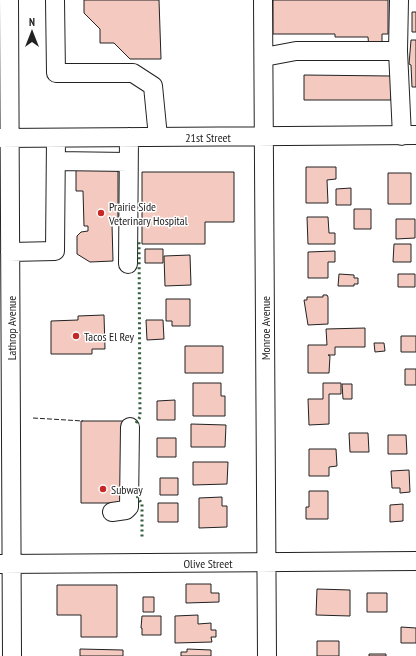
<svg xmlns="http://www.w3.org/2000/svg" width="416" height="656" viewBox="0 0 416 656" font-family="'PT Sans Narrow',sans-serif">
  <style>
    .building { fill: #f3c9c0; stroke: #222 }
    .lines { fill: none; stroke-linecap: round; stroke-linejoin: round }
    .minor-casing { stroke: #222; stroke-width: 20 }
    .minor { stroke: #fff; stroke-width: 18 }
    .hedge { stroke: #2f5e38; stroke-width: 3; stroke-dasharray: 2 3; stroke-linecap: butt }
    .fence { stroke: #222; stroke-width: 1; stroke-dasharray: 5 2; stroke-linecap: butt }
    .poi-dot { fill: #c62828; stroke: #fff; stroke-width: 1.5 }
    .labels { text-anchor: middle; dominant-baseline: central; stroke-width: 3; stroke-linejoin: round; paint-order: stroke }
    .street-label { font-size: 12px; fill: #222; stroke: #fff }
    .poi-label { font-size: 12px; fill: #222; stroke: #fff; text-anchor: start }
  </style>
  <rect width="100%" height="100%" fill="#fff"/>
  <!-- building -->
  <path class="building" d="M84 0H159L161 59H130L114 43H100V29L84 13Z
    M273 0H388V34H382V49H369L368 37H335V34H273Z
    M412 12H416V32H412Z
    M411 40H416V87H412L411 65 409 64Z
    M304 75 391 76V100H304Z
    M306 167H336V179L327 180 328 203H306Z
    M76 170H118V224H112L113 261 90 262 77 254V236L81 232 88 231V226H84L83 191H76Z
    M142 172H234V222H205V244H142Z
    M388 173H411V204H388Z
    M351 188V205H336V189Z
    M354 209H371V229H354Z
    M307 217H328L329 233H335V244H308Z
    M396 219H415V238L396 239Z
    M394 244H411V262H393Z
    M145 249H163V263H145Z
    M335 251V262H328V278H308V252Z
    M190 255 191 285 165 286 164 256Z
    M339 274 354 275V278H358V284H354V286H338Z
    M398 274H415V287H398Z
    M323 295H327L328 297V324L308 325 304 300H307V297H323Z
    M166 299H190V326H172V321H166Z
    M104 315 105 349H92V354H51V321L78 320V316Z
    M146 320H163L164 339 147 340Z
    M365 328V347H335V355H328L330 356 329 373H308V345H327L326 329Z
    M401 336H416V352H401Z
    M374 343H384L385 351 375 352Z
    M185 346H223V373H185Z
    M405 369H416V385H405Z
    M193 383H221V396H225V416H193Z
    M323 383H341V394H329V424L309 425 308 399H323Z
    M342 384H352V399H343Z
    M175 400V420H157V401Z
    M81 421H124V503H81Z
    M191 424 226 425 225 447H191Z
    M349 433H368L369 452H350Z
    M388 435H406L407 454H388Z
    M157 438H176V457H157Z
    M309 449H336L337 466 329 467V476H309Z
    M193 462H228L227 484 193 485Z
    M409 470 410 492 400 493V488H392L391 471Z
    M160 478H178V495H160Z
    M309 491H328V519H306V507H309Z
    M222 497V506H227V527L199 528V498Z
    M158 503H178V522H158Z
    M403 504V521L390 522V505Z
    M186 584H211V593H219V602L186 603Z
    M57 585H117V637H81V615H57Z
    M317 589 350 590V616L316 615Z
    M367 593H387V612H367Z
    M143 597H154V612H143Z
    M198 615V624L211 623V630H216V637H211L212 642 175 643V616Z
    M142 616H161V635H142V628H141Z
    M401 627 416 628V643H401Z
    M317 641H339V656H317Z
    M80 649 123 650V656H80Z
    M187 649 211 650V656H181V652H187Z
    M369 654H386V656H369Z"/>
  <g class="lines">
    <!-- minor casing -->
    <g class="minor-casing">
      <path id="minor" d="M9 0 12 656
        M55 0 56 73H133L153 86 158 137
        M263 0 267 656
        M398 51 399 0
        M264 57 296 51H398L402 136
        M0 138 416 135
        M56 161 128 162
        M10 252 55 251 56 138
        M128 264 129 137
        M112 512 126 510 129 507 130 427
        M1 564 416 561"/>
    </g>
    <!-- minor -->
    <use href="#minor" class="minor"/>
    <!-- hedge -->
    <path class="hedge" d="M136 423 140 417 139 241
      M137 496 142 504V537"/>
    <!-- fence -->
    <path class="fence" d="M33 418 83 421"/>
  </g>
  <!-- markers -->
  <g class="poi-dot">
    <circle cx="101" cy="213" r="4"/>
    <circle cx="76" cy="336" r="4"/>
    <circle cx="103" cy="489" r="4"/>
  </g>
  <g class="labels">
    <!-- street labels -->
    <g class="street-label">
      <text x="208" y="137">21st Street</text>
      <text transform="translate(11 328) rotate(-90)">Lathrop Avenue</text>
      <text transform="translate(265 328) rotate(-90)">Monroe Avenue</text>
      <text x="208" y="563">Olive Street</text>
    </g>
    <!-- poi labels -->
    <g class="poi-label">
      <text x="109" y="206">Prairie Side<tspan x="109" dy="14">Veterinary Hospital</tspan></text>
      <text x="84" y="336">Tacos El Rey</text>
      <text x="111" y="489">Subway</text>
    </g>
  </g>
  <!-- north arrow -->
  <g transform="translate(32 32)" stroke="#ffffff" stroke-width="3" paint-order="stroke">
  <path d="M0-3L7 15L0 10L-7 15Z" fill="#222222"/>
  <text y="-6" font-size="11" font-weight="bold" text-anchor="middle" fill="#222222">N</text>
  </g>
</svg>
